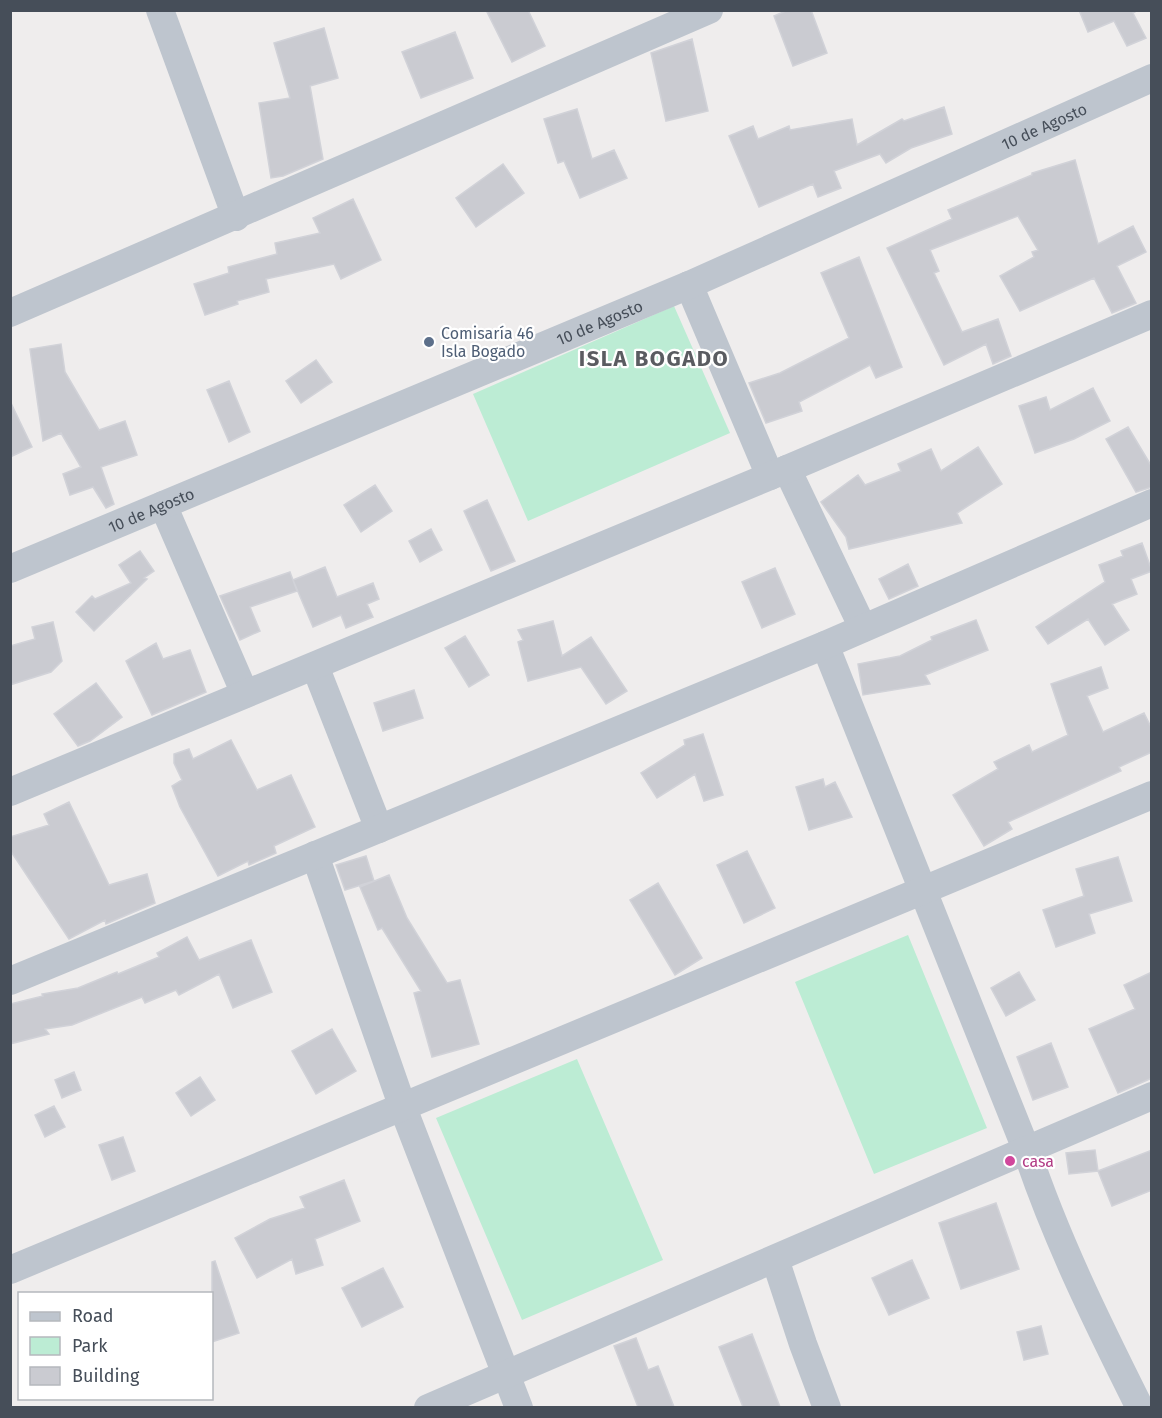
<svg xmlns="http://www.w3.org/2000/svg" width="1162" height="1418" viewBox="0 0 1162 1418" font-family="'Fira Sans',sans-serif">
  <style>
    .green { fill: #bcecd4 }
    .building { fill: #cacbd1; stroke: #d1d2d8; stroke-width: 1.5 }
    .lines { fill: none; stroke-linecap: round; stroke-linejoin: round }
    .minor { stroke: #bec5ce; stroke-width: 28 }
    .service-dot { fill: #5c6f8a; stroke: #fff; stroke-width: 2 }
    .hotel-dot { fill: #d1479c; stroke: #fff; stroke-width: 2 }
    .labels { text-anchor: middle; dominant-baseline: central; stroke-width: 4.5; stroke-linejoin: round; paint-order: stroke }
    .street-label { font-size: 16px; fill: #464e59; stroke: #fff }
    .service-label { font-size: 16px; fill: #4e5e75; stroke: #fff; text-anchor: start }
    .hotel-label { font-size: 16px; fill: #b23c85; stroke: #fff; text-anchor: start }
    .district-label { font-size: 22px; font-weight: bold; letter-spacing: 1.5px; fill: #5a5c61; stroke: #fff }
  </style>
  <rect width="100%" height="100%" fill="#efeded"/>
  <!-- green -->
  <path class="green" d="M674 306 730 433 528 521 473 394Z
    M908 935 987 1128 874 1174 795 982Z
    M577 1059 663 1260 522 1320 436 1118Z"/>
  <!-- building -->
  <path class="building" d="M486 10H528L545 46 512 62Z
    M788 10H811L827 53 793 66 774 16Z
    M1079 10H1138L1133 13 1146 38 1127 46 1114 21 1088 32Z
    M324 28 338 78 310 86 323 159 283 176 271 178 259 103 290 98 274 43Z
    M455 32 473 78 421 98 402 52Z
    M692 39 708 111 666 121 651 53Z
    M944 107 952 134 911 148 886 163 880 154 834 171 841 188 818 197 813 184 759 207 729 136 753 126 758 139 789 126 790 130 852 119 857 145 902 119 904 121Z
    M577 109 592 159 614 150 627 178 580 198 564 161 558 163 544 119Z
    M1075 160 1098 244 1133 226 1146 252 1117 266 1136 303 1112 313 1094 278 1020 311 1000 276 1034 257 1032 252 1038 250 1018 216 930 250 939 271 934 273 962 332 998 319 1011 356 993 364 986 344 944 365 887 248 952 219 948 210 1032 175V173Z
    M503 164 524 193 476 227 456 198Z
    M353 199 381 260 341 279 334 264 266 279 269 292 237 301 238 304 205 315 194 284 229 273 228 267 277 254 275 243 320 233 313 218Z
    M859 257 902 367 876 378 870 365 799 402 802 411 766 423 749 383 780 373 849 338 821 273Z
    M61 344 65 372 99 430 125 421 137 455 101 467 114 504 106 508 93 487 70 495 63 474 81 467 61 433 43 441 30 349Z
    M316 360 332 382 301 403 286 381Z
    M229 381 250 432 229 442 207 390Z
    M1093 388 1110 421 1074 439 1035 453 1019 406 1046 397 1050 410Z
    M10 401 32 447 10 457Z
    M1128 427 1152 467V487L1136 492 1106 439Z
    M978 447 1002 484 957 513 962 523 849 549 846 537 821 502 858 475 865 485 901 471 898 464 931 449 941 471Z
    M375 485 392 511 361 532 344 505Z
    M487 500 515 561 491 571 464 511Z
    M431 529 442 550 420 562 409 541Z
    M1142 543 1152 571 1131 579 1137 594 1112 604 1129 630 1105 645 1088 619 1048 644 1036 627 1105 582 1099 565 1123 556 1121 551Z
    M140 551 154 571 144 578 147 579 94 631 76 612 92 596 95 599 131 583 119 565Z
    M908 564 918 586 889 599 879 579Z
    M325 567 337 597 373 583 379 599 367 604 373 617 346 628 341 615 313 627 293 580Z
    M775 568 795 614 762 628 742 582Z
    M290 572 297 591 250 607 260 631 240 640 220 596Z
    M976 620 988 650 925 675 930 684 863 695 858 664 900 656 932 640 931 637Z
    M553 621 562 656 591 637 627 691 606 704 581 667 528 681 518 642 523 640 518 630Z
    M53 622 62 661 51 672 10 685V646L35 639 32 627Z
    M465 636 489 675 469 687 445 648Z
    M156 643 163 659 190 650 206 692 152 715 126 661Z
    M1101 667 1108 688 1087 696 1103 732 1144 713 1152 729V752L1119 767 1121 771 1008 822 1012 829 984 846 953 795 998 769 994 762 1029 745 1032 752 1068 735 1051 684Z
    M96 683 122 717 90 741 78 746 54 714Z
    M414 690 423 718 383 731 374 703Z
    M703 734 723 795 704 801 695 774 657 798 641 773 685 745 684 740Z
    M231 740 257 790 291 775 315 827 274 846 276 853 249 865 248 861 218 876 180 807 172 786 182 780 174 763V754L189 749 193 759Z
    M823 779 825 787 835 782 852 817 809 830 796 787Z
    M69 802 109 885 147 874 155 903 106 924 105 920 69 939 10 850V837L49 825 44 814Z
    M747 851 775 908 744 923 717 865Z
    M366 856 374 881 345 890 336 865Z
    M1118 857 1132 901 1089 914 1095 933 1056 947 1043 910 1084 896 1076 869Z
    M389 875 407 918 447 983 460 980 479 1044 432 1057 414 993 421 991 382 928 378 930 360 887Z
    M658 883 702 958 675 975 630 900Z
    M187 937 199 960 251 940 272 992 233 1008 219 974 179 995 176 990 145 1003 142 997 72 1025 45 1029 49 1034 10 1044V1004L43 996 42 994 78 988 117 972 118 974 159 957 157 953Z
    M1019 972 1035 1000 1006 1016 991 988Z
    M1152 972V1078L1118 1093 1089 1029 1135 1009 1124 985Z
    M332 1029 356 1071 316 1094 292 1051Z
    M1051 1043 1068 1087 1033 1100 1017 1057Z
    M74 1072 81 1090 62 1098 55 1080Z
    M200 1077 215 1100 191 1116 176 1093Z
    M54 1106 65 1127 45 1137 35 1115Z
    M123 1137 135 1171 112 1180 99 1145Z
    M1095 1150 1098 1171 1069 1174 1066 1153Z
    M1152 1150V1190L1112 1206 1098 1171Z
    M344 1180 360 1221 315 1239 323 1265 296 1274 292 1259 257 1278 235 1238 270 1219 305 1208 300 1197Z
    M996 1203 1019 1269 961 1289 939 1223Z
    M912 1260 929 1298 889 1315 872 1278Z
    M215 1261 239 1333 212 1342V1262Z
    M383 1268 403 1307 362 1327 342 1288Z
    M1041 1326 1048 1354 1024 1360 1017 1332Z
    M752 1334 780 1407H743L719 1347Z
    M636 1338 648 1370 658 1366 674 1407H638L614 1346Z"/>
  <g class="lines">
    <!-- minor -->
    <g class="minor">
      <path d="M160 10 236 217"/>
      <path d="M689 285 770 476"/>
      <path d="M10 313 709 10"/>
      <path d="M787 469 863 628"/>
      <path d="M163 505 245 694"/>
      <path id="s1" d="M10 569 689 285 1152 78"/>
      <path d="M825 645 1026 1149C1056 1239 1097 1322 1140 1408"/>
      <path d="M315 666 379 829"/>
      <path d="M10 792 787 469 1152 314"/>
      <path d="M315 855 403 1108 519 1408"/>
      <path d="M10 981 825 645 1152 503"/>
      <path d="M775 1259 803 1344 827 1408"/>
      <path d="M10 1270 1152 795"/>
      <path d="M428 1408 1152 1096"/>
    </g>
  </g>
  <!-- markers -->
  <circle class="service-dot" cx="429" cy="342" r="6"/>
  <circle class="hotel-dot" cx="1010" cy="1161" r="6"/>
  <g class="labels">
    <!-- street labels -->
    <g class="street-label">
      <text stroke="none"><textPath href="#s1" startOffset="1125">10 de Agosto</textPath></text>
      <text stroke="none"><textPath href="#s1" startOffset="639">10 de Agosto</textPath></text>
      <text stroke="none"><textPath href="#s1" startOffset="153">10 de Agosto</textPath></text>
    </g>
    <!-- service labels -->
    <g class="service-label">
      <text x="441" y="333">Comisaría 46<tspan x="441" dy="18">Isla Bogado</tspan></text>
    </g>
    <!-- hotel labels -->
    <g class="hotel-label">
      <text x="1022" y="1161">casa</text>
    </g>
    <!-- district labels -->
    <g class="district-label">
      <text x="654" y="358">ISLA BOGADO</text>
    </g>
  </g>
  <!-- border -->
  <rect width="1162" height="1418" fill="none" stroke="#464e59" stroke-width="24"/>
  <!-- legend -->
  <rect x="18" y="1292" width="195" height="108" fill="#ffffff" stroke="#b5b8bd" stroke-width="1.5"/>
  <rect x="30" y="1312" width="30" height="9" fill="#bec5ce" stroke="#b5b8bd" stroke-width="1.5"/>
  <text x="72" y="1322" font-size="18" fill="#464e59">Road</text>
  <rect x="30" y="1337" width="30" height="18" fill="#bcecd4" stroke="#b5b8bd" stroke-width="1.5"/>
  <text x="72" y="1352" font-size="18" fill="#464e59">Park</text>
  <rect x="30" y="1367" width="30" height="18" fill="#cacbd1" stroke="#b5b8bd" stroke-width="1.5"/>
  <text x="72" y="1382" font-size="18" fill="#464e59">Building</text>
</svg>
